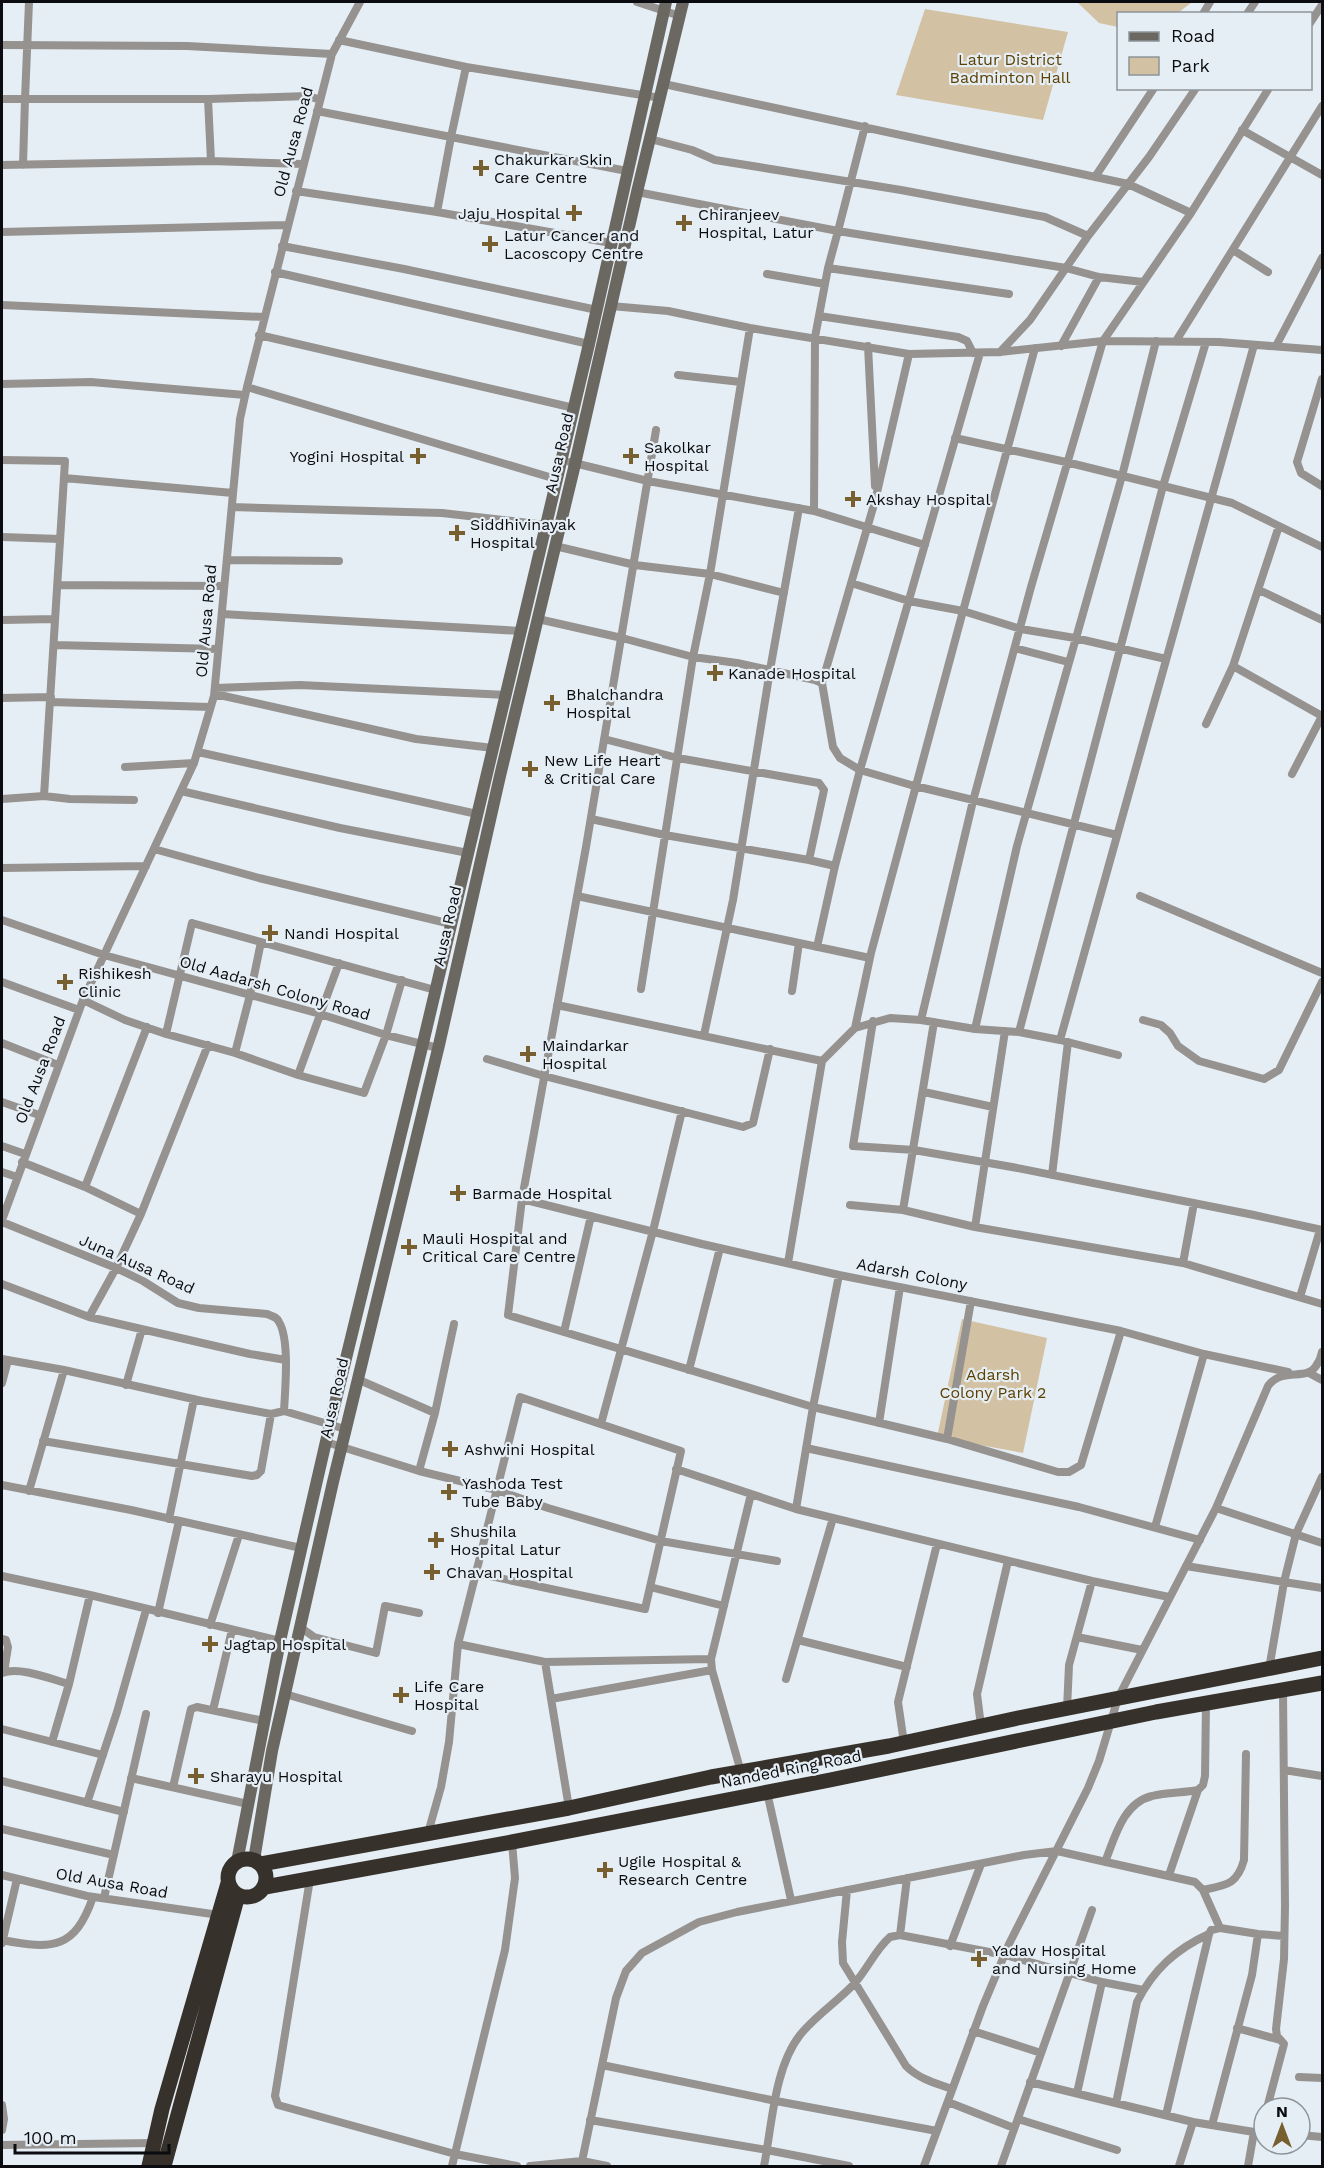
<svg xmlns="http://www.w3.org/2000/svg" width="1324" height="2168" viewBox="0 0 1324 2168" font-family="'Work Sans',sans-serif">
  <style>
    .green { fill: #d3c1a3 }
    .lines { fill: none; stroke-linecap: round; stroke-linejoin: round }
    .street { stroke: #95928f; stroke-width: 8 }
    .secondary { stroke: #6b6862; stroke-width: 12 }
    .highway { stroke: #36312a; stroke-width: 15 }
    .poi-dot { fill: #785f30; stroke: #e5eef5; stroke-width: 2 }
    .labels { text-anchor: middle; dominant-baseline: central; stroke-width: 4.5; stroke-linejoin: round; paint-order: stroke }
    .park-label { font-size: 16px; fill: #5d4100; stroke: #e5eef5 }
    .street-label { font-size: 16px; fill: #0a0c0f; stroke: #e5eef5 }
    .poi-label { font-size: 16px; fill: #0a0c0f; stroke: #e5eef5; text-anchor: start }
  </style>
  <rect width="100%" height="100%" fill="#e5eef5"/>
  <!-- green -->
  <path class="green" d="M1077 2H1192L1178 13 1118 14V27L1099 23Z
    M925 9 1068 32 1043 120 896 95Z
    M962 1319 1047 1338 1023 1453 937 1437Z"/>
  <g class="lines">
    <!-- street -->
    <path class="street" d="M637 2 680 16
      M1203 14 1210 2
      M1247 14 1255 2
      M1310 23 1322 5
      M339 40 466 67
      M2 45 187 46 332 54
      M664 84 1128 184 1191 213 1269 88
      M2 99H25L29 2
      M317 111 451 137 437 212
      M865 126 838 231 1066 268 1099 277 1143 282
      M1242 130 1322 175
      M650 139 692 150 715 160 901 190 1045 217 1088 236
      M211 161 208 99 309 96 320 100
      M2 165 211 161 303 164
      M23 165 25 99H208
      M627 171 451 137 466 67 661 98
      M1095 177 1154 88
      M296 191 437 212 611 243
      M637 192 838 231 828 268 815 337 814 511
      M2 232 287 225
      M282 246 404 269 597 310
      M1233 250 1268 272
      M828 268 1009 294
      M275 272 589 344
      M767 274 825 284
      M2 305 264 317
      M611 306 668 311 750 328 909 354
      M819 316 958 337 967 341 973 353
      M259 335 574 408
      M1176 341 1322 106
      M868 346 875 486
      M1061 346 1099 277
      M1276 346 1322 258
      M1000 352 1030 320 1088 236 1149 157 1196 88
      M678 375 741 382
      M1322 379 1297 462 1301 473 1322 486
      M2 384 91 382 245 395
      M247 387 556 479
      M656 430 586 847 522 1199 508 1315 813 1407 947 1439 1058 1472H1069L1081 1465 1121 1331
      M955 438 1066 462 1232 503 1322 547
      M2 460 65 461 44 796
      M570 462 648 481 814 511 925 545
      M64 478 233 493
      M232 507 442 513 546 525
      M2 537 60 539
      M555 546 635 565 710 574 784 593
      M227 560 339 561
      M851 583 909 601 963 611 1035 348
      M58 585 224 586
      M1259 590 1322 620
      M222 614 521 631
      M538 619 622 638 693 657 737 663 815 680 822 683 833 747 840 758 860 770 911 785 1117 835
      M2 620 55 619
      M54 645 218 649
      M1015 648 1068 662
      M1233 666 1322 716
      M822 683 875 501 909 354 1000 352 1103 341 1219 342 1322 350
      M215 688 300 685 507 695
      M214 696H224L416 739 493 748
      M2 698 51 697
      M51 702 210 707
      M1206 724 1233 666 1279 526
      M198 752 477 814
      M125 767 194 763
      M1292 774 1322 716
      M181 791 340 828 468 853
      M2 799 44 796 70 799 134 800
      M591 819 665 835 809 860 824 790 819 783 678 758 604 739
      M154 849 259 878 451 924
      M809 860 835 866 817 947
      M835 866 860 770 980 353
      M2 868 146 866
      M577 896 870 958
      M1140 896 1322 973
      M2 920 104 955 320 1014 386 1035 438 1048
      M2 982 79 1010
      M641 989 693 657 710 574 750 328
      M792 991 799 943
      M83 1000 125 1020 166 1034 235 1053 298 1075 364 1093 386 1035 402 980
      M557 1005 822 1061
      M921 1020 973 801 1031 587 1103 341 1191 213
      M1143 1020 1161 1025 1170 1033 1178 1046 1199 1061 1264 1079 1279 1070 1322 982
      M873 1021 853 1146 914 1150 1012 1167 1254 1215 1322 1230
      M147 1027 85 1187 141 1214 208 1045
      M855 1028 871 953 963 611 1021 629 1075 638 1166 659
      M975 1029 1017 846 1122 476 1156 341
      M1019 1032 1163 486 1206 342
      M166 1034 192 923 435 990
      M704 1035 733 900 770 670 799 508
      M1060 1040 1254 345
      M2 1043 58 1065
      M235 1053 250 995 261 942
      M487 1059 544 1076 743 1127 753 1123 770 1049
      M298 1075 339 963
      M924 1092 993 1107
      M2 1102 39 1115
      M2 1146 25 1154
      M22 1162 85 1187
      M2 1172 17 1177
      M1052 1175 1068 1042
      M522 1199 702 1244 839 1275 1121 1331 1204 1354 1288 1372
      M850 1205 903 1210 975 1227 1183 1263 1194 1203
      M903 1210 934 1022
      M2 1220 83 1000 194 763 214 696 240 419 247 387 332 54 360 2
      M2 1222 116 1268 143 1281 178 1303 199 1308 267 1314C272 1316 277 1317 279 1322 290 1340 285 1390 284 1411
      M975 1227 1005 1031
      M788 1263 822 1061 855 1028 890 1018 921 1020 975 1029 1019 1032 1060 1040 1118 1055
      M1183 1263 1322 1304
      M2 1284 89 1317 250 1354 286 1360
      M1300 1297 1320 1230
      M89 1317 116 1268 141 1214
      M564 1332 591 1216
      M2 1359 64 1370 202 1401 271 1414 284 1411 345 1429
      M689 1370 720 1248
      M1309 1373 1322 1380
      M357 1379 435 1413 419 1471
      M2 1383 8 1360
      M126 1385 142 1329
      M435 1413 454 1324
      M879 1423 900 1287
      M601 1424 653 1231 682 1111
      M947 1439 971 1301
      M43 1441 252 1476 257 1475 261 1471 271 1414
      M326 1442 419 1471 497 1490 548 1508 661 1541 777 1561
      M806 1448 1079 1507 1200 1540
      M676 1469 796 1509 833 1518 786 1679
      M2 1485 131 1510 301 1548
      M29 1491 64 1370
      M1216 1508 1322 1543
      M796 1509 813 1407 839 1275
      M833 1518 1092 1581 1169 1597
      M169 1519 194 1399
      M1155 1527 1204 1354
      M1186 1566 1284 1582 1296 1534 1322 1477
      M2 1576 90 1595 280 1641
      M650 1587 724 1606
      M158 1613 179 1521
      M210 1625 239 1535
      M300 1627 314 1637 376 1653 385 1606 419 1613
      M1077 1637 1142 1650
      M2 1639 6 1640 8 1647 4 1672
      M798 1640 907 1667
      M458 1644 545 1662 711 1659
      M545 1662 569 1808
      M1269 1669 1284 1582 1322 1588
      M2 1673C19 1666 51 1679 69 1684
      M285 1694 412 1731
      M551 1699 712 1670
      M1067 1709 1069 1665 1092 1581
      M213 1710 232 1630
      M981 1726 977 1694 1008 1561
      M2 1729 103 1755
      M52 1742 69 1684 90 1595
      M904 1743 898 1702 937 1544
      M1284 1770 1322 1776
      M741 1772 712 1670 711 1659 751 1494
      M131 1778 248 1804
      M2 1781 124 1812
      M173 1787 191 1709 197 1707 264 1721
      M767 1792 791 1900
      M87 1803 117 1712 146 1610
      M2 1829 114 1855
      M428 1833 441 1787 449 1742 458 1644 476 1573 645 1609 681 1451 520 1397 476 1573
      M1105 1862C1115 1837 1123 1803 1152 1796 1167 1792 1183 1793 1198 1790L1203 1785 1205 1776 1206 1704
      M2 1875 87 1896 219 1915
      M1169 1875 1198 1790
      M310 1879 275 2096 278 2105 455 2154 517 2166
      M847 1890 842 1942 843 1963 906 2066C919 2079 935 2083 952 2089
      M1203 1890C1226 1885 1237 1885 1244 1860L1246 1754
      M104 1898 146 1714
      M900 1935 907 1878
      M2 1940C53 1950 75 1949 93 1897
      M2 1943 17 1879
      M950 1946 981 1864
      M1237 2028 1280 2040
      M973 2031 1041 2053
      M602 2065 616 1998 626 1971 642 1953 699 1922 737 1912 1024 1855 1057 1851 1195 1882 1203 1890 1220 1928
      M1299 2077 1322 2078
      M1030 2082 1193 2122
      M1077 2093 1102 1982
      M948 2102 1014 2128
      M1116 2103 1137 2002C1153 1970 1176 1949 1209 1934
      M2 2105 4 2119 2 2130
      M1267 2108 1284 2044 1277 2036 1276 2029 1284 1959 1285 1906 1283 1690
      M1166 2115 1209 1934 1211 1930 1220 1928 1258 1934 1284 1936
      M1018 2119 1117 2150
      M590 2120 767 2150 849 2166
      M1212 2125 1252 1975 1258 1934
      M1260 2133 1264 2119
      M1300 2135 1322 2137
      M2 2145 155 2143
      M452 2166 505 1950 515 1878 512 1842
      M530 2166 582 2161 607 2166
      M581 2166 602 2065 776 2101 937 2131
      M764 2166C772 2126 774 2068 800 2035 815 2016 837 2002 854 1984 867 1970 875 1950 890 1937L900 1935 1005 1955 1102 1982 1143 1990
      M924 2166 983 2006 1009 1944 1088 1788 1099 1761 1118 1698 1216 1508 1268 1386C1283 1366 1306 1382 1316 1366 1319 1362 1321 1357 1322 1352
      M1001 2166 1092 1910
      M1179 2166 1193 2122 1254 2132 1248 2166"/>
    <!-- secondary -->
    <path class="secondary" d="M254 1860 272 1751 333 1482 439 1045 500 776 575 464 637 192 683 2
      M237 1862 280 1641 330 1424 423 1043 589 344 666 2"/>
    <!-- highway -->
    <path class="highway" d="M228 1878a19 19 0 1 1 38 0a19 19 0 1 1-38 0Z
      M261 1864 569 1808 711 1777 889 1746 1018 1718 1322 1658
      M265 1887 512 1842 830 1780 1156 1712 1322 1683
      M149 2166 162 2109 228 1883
      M164 2166 238 1895"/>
  </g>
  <!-- markers -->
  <g class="poi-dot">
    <path d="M478 159h6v6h6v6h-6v6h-6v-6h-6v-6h6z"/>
    <path d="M571 204h6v6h6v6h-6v6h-6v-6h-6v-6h6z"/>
    <path d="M681 214h6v6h6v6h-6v6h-6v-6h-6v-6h6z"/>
    <path d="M487 235h6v6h6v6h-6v6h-6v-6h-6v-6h6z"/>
    <path d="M415 447h6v6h6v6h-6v6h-6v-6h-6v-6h6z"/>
    <path d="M628 447h6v6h6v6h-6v6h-6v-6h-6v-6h6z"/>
    <path d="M850 490h6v6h6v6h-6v6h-6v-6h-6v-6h6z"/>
    <path d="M454 524h6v6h6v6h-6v6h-6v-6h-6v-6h6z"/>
    <path d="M712 664h6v6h6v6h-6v6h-6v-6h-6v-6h6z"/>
    <path d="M549 694h6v6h6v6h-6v6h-6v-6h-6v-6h6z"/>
    <path d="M527 760h6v6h6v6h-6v6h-6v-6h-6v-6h6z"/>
    <path d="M267 924h6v6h6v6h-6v6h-6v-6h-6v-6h6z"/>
    <path d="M62 973h6v6h6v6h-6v6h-6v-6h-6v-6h6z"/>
    <path d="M525 1045h6v6h6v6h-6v6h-6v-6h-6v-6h6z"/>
    <path d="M455 1184h6v6h6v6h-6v6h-6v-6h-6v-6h6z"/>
    <path d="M406 1238h6v6h6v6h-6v6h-6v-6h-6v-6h6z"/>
    <path d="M447 1440h6v6h6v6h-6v6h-6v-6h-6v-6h6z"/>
    <path d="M446 1483h6v6h6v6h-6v6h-6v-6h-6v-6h6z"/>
    <path d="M433 1531h6v6h6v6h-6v6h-6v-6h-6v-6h6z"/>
    <path d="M429 1563h6v6h6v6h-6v6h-6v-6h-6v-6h6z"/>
    <path d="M207 1635h6v6h6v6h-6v6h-6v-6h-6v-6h6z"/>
    <path d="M398 1686h6v6h6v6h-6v6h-6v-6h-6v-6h6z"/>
    <path d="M193 1767h6v6h6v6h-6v6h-6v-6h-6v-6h6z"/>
    <path d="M602 1861h6v6h6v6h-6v6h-6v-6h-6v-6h6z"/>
    <path d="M976 1950h6v6h6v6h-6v6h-6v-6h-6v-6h6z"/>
  </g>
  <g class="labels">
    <!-- park labels -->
    <g class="park-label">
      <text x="1010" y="59">Latur District<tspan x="1010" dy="18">Badminton Hall</tspan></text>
      <text x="993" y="1374">Adarsh<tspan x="993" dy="18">Colony Park 2</tspan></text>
    </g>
    <!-- street labels -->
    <g class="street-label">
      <text transform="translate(293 142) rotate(-75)">Old Ausa Road</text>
      <text transform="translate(559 453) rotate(-77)">Ausa Road</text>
      <text transform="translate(206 621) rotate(-85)">Old Ausa Road</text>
      <text transform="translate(447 926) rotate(-77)">Ausa Road</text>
      <text transform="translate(275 988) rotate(16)">Old Aadarsh Colony Road</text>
      <text transform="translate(40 1070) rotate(-69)">Old Ausa Road</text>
      <text transform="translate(137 1264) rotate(24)">Juna Ausa Road</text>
      <text transform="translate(912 1274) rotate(11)">Adarsh Colony</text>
      <text transform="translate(334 1398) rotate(-77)">Ausa Road</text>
      <text transform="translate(791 1769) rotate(-11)">Nanded Ring Road</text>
      <text transform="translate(112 1883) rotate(10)">Old Ausa Road</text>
    </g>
    <!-- poi labels -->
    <g class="poi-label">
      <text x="494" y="159">Chakurkar Skin<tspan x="494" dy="18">Care Centre</tspan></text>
      <text x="560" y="213" text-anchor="end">Jaju Hospital</text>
      <text x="698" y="214">Chiranjeev<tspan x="698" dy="18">Hospital, Latur</tspan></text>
      <text x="504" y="235">Latur Cancer and<tspan x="504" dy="18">Lacoscopy Centre</tspan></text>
      <text x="644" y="447">Sakolkar<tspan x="644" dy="18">Hospital</tspan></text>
      <text x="404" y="456" text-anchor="end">Yogini Hospital</text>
      <text x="866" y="499">Akshay Hospital</text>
      <text x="470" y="524">Siddhivinayak<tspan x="470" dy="18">Hospital</tspan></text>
      <text x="728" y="673">Kanade Hospital</text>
      <text x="566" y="694">Bhalchandra<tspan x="566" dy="18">Hospital</tspan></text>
      <text x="544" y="760">New Life Heart<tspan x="544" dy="18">&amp; Critical Care</tspan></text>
      <text x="284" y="933">Nandi Hospital</text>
      <text x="78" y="973">Rishikesh<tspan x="78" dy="18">Clinic</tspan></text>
      <text x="542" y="1045">Maindarkar<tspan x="542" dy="18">Hospital</tspan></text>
      <text x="472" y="1193">Barmade Hospital</text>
      <text x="422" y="1238">Mauli Hospital and<tspan x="422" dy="18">Critical Care Centre</tspan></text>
      <text x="464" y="1449">Ashwini Hospital</text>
      <text x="462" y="1483">Yashoda Test<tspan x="462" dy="18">Tube Baby</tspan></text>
      <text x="450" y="1531">Shushila<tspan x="450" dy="18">Hospital Latur</tspan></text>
      <text x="446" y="1572">Chavan Hospital</text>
      <text x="224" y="1644">Jagtap Hospital</text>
      <text x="414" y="1686">Life Care<tspan x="414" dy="18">Hospital</tspan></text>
      <text x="210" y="1776">Sharayu Hospital</text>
      <text x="618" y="1861">Ugile Hospital &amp;<tspan x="618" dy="18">Research Centre</tspan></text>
      <text x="992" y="1950">Yadav Hospital<tspan x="992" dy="18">and Nursing Home</tspan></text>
    </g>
  </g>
  <!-- border -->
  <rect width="1324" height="2168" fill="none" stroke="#0a0c0f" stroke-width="6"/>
  <!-- legend -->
  <rect x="1117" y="12" width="195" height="78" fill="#e5eef5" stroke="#8d9499" stroke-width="1.5"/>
  <rect x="1129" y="32" width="30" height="9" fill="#6b6862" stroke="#8d9499" stroke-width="1.5"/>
  <text x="1171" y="42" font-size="18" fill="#0a0c0f">Road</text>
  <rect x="1129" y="57" width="30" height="18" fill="#d3c1a3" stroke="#8d9499" stroke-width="1.5"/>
  <text x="1171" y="72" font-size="18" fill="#0a0c0f">Park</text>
  <!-- north arrow -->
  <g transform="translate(1282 2126)"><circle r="28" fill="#e5eef5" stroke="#8d9499" stroke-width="1.5"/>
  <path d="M0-4.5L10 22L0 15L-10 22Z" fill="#785f30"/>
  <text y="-9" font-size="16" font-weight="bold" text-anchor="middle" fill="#0a0c0f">N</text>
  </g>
  <!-- scale -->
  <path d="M15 2144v9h154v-9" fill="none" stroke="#0a0c0f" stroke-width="3"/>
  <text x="24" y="2144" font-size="18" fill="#0a0c0f" stroke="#e5eef5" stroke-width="4.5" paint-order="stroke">100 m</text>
</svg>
